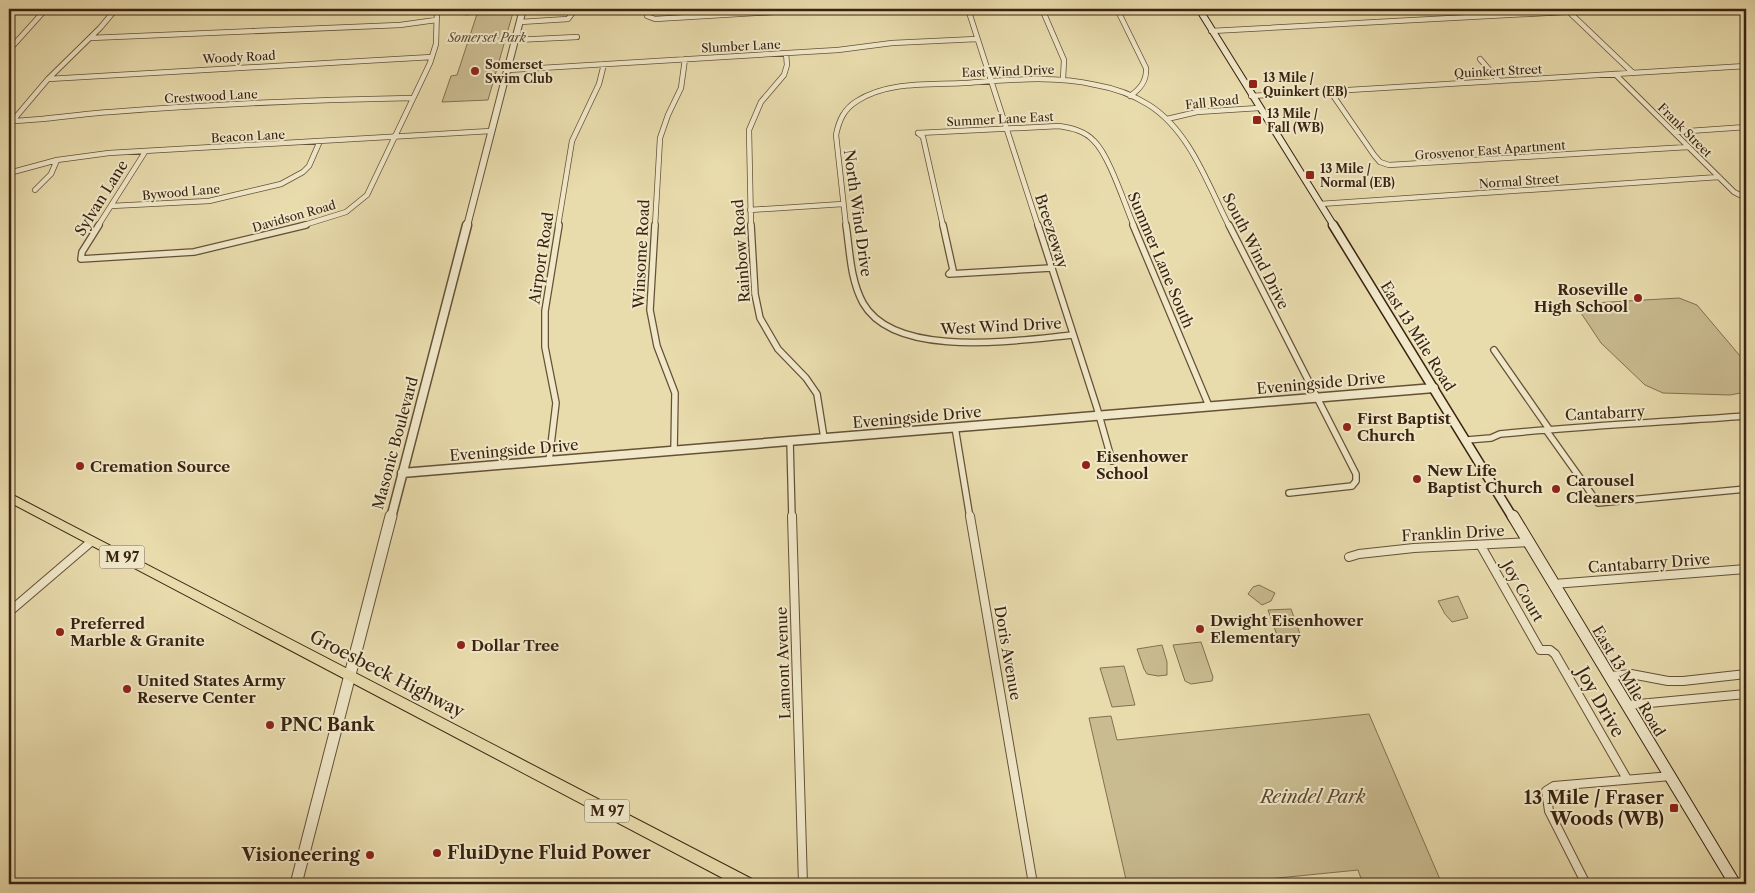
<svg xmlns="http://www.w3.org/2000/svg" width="1755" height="893" viewBox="0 0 1755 893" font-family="'Libre Caslon Text',serif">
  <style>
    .green { fill: #cabc91; stroke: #827050 }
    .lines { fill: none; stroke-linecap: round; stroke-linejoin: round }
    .minor-far2-casing { stroke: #655137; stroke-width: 6 }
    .minor-far1-casing { stroke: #655137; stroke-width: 8 }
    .minor-casing { stroke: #655137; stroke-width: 10 }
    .tertiary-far2-casing { stroke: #655137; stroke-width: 8 }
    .tertiary-far1-casing { stroke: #655137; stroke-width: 11 }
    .tertiary-casing { stroke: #655137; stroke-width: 13 }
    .secondary-far2-casing { stroke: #392310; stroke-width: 8 }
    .secondary-far1-casing { stroke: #392310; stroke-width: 11 }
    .secondary-casing { stroke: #392310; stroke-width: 13 }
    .primary-casing { stroke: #392310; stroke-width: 2 }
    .minor-far2 { stroke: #f0e8c9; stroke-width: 4.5 }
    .minor-far1 { stroke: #f0e8c9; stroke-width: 5.5 }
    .minor { stroke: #f0e8c9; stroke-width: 8 }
    .tertiary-far2 { stroke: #f0e8c9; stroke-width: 6 }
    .tertiary-far1 { stroke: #f0e8c9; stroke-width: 8 }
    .tertiary { stroke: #f0e8c9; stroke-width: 11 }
    .secondary-far2 { stroke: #f0e8c9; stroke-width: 6 }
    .secondary-far1 { stroke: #f0e8c9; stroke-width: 8 }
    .secondary { stroke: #f0e8c9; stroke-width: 11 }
    .primary { fill: #e8dbac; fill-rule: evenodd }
    .poi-dot { fill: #8f2418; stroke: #f0e8c9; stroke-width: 2 }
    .labels { text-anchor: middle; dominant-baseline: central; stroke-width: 4; stroke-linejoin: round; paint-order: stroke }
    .far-park-label { font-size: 12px; font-style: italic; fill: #5d4930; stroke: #f0e8c9 }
    .far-street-label { font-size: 12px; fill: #392310; stroke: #f0e8c9 }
    .far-poi-label { font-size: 12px; font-weight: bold; fill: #392310; stroke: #f0e8c9; text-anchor: start }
    .shield { fill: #f0e8c9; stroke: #705e48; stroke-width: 1 }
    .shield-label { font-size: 14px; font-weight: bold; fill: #392310 }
    .street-label { font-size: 15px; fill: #392310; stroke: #f0e8c9 }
    .poi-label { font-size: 15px; font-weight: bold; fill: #392310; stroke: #f0e8c9; text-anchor: start }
    .near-street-label { font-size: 18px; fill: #392310; stroke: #f0e8c9 }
    .near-poi-label { font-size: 18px; font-weight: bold; fill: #392310; stroke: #f0e8c9; text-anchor: start }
    .near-park-label { font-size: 18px; font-style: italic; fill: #5d4930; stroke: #f0e8c9 }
  </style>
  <rect width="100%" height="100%" fill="#e8dbac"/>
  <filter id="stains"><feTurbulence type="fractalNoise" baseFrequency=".004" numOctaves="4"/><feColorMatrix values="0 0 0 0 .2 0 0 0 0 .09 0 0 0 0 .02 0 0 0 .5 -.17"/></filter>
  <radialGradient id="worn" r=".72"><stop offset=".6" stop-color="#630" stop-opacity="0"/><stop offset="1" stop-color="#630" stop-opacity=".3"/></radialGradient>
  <!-- green -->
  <path class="green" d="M466 9H514L488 100 442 102 451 76 457 75 477 14 465 15Z
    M1679 298 1697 305 1746 363V392L1730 395 1663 393 1645 385 1601 343 1575 304Z
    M1259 585 1275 593 1271 601 1262 605 1248 594 1253 587Z
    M1458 596 1468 618 1452 622 1445 614 1438 601Z
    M1291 609 1300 634 1277 635 1268 610Z
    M1201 642 1213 677 1212 681 1191 684 1185 681 1173 645Z
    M1162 645 1167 662V675L1158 676 1147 674 1144 669 1137 649Z
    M1124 666 1135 705 1112 707 1100 668Z
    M1369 714 1442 884H1363L1358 870 1218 884H1127L1089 718 1111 716 1117 740Z"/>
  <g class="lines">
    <!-- minor-far2 casing -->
    <g class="minor-far2-casing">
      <path id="minor-far2" d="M647 9V16L655 19 825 9
        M968 9 1038 226
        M1042 9 1064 60 1063 79
        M1117 9 1146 68C1147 81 1140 89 1130 96
        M1567 10 1633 73
        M520 22 568 19 574 11 603 9
        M1211 31 1620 9
        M90 38 400 25 436 20
        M515 40 577 37
        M9 50 46 9
        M1480 59 1499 81
        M507 70 838 50 892 43 977 39
        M1615 74 1734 192 1746 198
        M48 79 432 57
        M1330 91 1374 155 1380 162 1389 165 1688 147
        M1251 96 1746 66
        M1167 119 1197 112 1259 108
        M12 121C45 120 78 114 111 112 211 104 312 100 412 98
        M9 125 48 79 100 28 116 9
        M1675 132 1746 127
        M918 133 1059 126C1072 128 1085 131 1094 141 1109 155 1125 205 1134 226
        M918 133 923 137 943 226
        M9 173 57 160 109 153 491 131
        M35 190 51 174 57 160
        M1320 204 1719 177
        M111 206 209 201 281 184 303 172 309 166 320 141
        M750 210 843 204
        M98 226 145 152
        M301 226 346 212 367 195 430 63 436 44 437 9
        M558 226 572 141 599 84 604 64
        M655 226 660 138 668 115 681 88 685 59
        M751 226 749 130 761 102 784 75 787 65 786 53
        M846 226 836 135C839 120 844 109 857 101 888 81 930 85 964 83 1008 80 1053 75 1096 85 1114 88 1133 95 1149 105 1190 131 1208 185 1229 226"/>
    </g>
    <!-- minor-far1 casing -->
    <g class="minor-far1-casing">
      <path id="minor-far1" d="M99 225 82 252 81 259 194 252 306 225
        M655 225 650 310 657 346 675 393 674 451
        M751 225 755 294 760 318 778 349 806 378 817 394 824 438
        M846 225C850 251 850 279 863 303 895 360 1019 340 1073 335
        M943 225 953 270 949 274 1051 268
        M1038 225 1097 408 1112 461
        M1133 225 1209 406
        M1229 225 1356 474V481L1352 486 1289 493
        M1494 350 1549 429
        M955 427 970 518
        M1546 430 1598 503 1746 489
        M1467 440 1491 438 1500 434C1582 426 1664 422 1746 416
        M790 441 792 518
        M549 461 556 403 545 347V311L559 225"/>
    </g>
    <!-- minor casing -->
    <g class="minor-casing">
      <path id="minor" d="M792 516 803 884
        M970 516 1033 884
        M1481 546 1540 650H1550L1555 654 1627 779
        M1349 557 1359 554 1414 548 1529 542
        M1554 584 1746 569
        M9 612 92 541
        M1610 676 1631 674 1668 681H1683L1746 674
        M1628 705 1746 694
        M1586 884 1549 811 1546 791 1554 786 1671 776"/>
    </g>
    <!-- tertiary-far2 casing -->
    <g class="tertiary-far2-casing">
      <path id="tertiary-far2" d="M467 226 523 9"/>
    </g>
    <!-- tertiary-far1 casing -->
    <g class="tertiary-far1-casing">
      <path id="tertiary-far1" d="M402 473 1434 388
        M391 518 467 225"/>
    </g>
    <!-- tertiary casing -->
    <g class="tertiary-casing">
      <path id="tertiary" d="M296 884 391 516"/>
    </g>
    <!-- secondary-far2 casing -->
    <g class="secondary-far2-casing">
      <path id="secondary-far2" d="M1199 9 1334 226"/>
    </g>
    <!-- secondary-far1 casing -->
    <g class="secondary-far1-casing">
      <path id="secondary-far1" d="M1333 225 1513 518"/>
    </g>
    <!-- secondary casing -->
    <g class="secondary-casing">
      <path id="secondary" d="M1513 516 1735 884"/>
    </g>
    <!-- primary casing -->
    <g class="primary-casing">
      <path id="primary" d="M9 493 752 879 754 884H734L9 502Z"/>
    </g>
    <!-- minor-far2 -->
    <use href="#minor-far2" class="minor-far2"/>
    <!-- minor-far1 -->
    <use href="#minor-far1" class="minor-far1"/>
    <!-- minor -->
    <use href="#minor" class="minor"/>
    <!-- tertiary-far2 -->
    <use href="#tertiary-far2" class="tertiary-far2"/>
    <!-- tertiary-far1 -->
    <use href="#tertiary-far1" class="tertiary-far1"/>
    <!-- tertiary -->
    <use href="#tertiary" class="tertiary"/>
    <!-- secondary-far2 -->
    <use href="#secondary-far2" class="secondary-far2"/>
    <!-- secondary-far1 -->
    <use href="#secondary-far1" class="secondary-far1"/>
    <!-- secondary -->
    <use href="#secondary" class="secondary"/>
    <!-- primary -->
    <use href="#primary" class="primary"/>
  </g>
  <!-- markers -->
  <g class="poi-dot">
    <circle cx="475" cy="71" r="5"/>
    <rect x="1248" y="79" width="10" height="10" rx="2.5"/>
    <rect x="1252" y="115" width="10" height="10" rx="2.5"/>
    <rect x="1305" y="170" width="10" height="10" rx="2.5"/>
    <circle cx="1638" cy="298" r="5"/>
    <circle cx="1347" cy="427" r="5"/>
    <circle cx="1086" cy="465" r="5"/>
    <circle cx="80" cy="466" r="5"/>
    <circle cx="1417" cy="479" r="5"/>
    <circle cx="1556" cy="489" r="5"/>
    <circle cx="1200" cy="629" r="5"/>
    <circle cx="60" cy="632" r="5"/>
    <circle cx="461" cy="645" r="5"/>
    <circle cx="127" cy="689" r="5"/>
    <circle cx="270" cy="725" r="5"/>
    <rect x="1669" y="803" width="10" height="10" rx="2.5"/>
    <circle cx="437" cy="853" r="5"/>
    <circle cx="370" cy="855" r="5"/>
  </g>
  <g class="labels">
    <!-- far-park labels -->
    <g class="far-park-label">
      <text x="487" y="37">Somerset Park</text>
    </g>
    <!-- far-street labels -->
    <g class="far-street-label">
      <text transform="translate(741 46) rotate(-3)">Slumber Lane</text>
      <text transform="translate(239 57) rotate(-3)">Woody Road</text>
      <text transform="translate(1008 71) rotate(-2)">East Wind Drive</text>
      <text transform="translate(1498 71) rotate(-3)">Quinkert Street</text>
      <text transform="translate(211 96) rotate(-3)">Crestwood Lane</text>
      <text transform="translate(1212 102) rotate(-6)">Fall Road</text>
      <text transform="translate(1000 119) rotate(-3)">Summer Lane East</text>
      <text transform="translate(1685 130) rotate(45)">Frank Street</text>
      <text transform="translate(248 136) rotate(-3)">Beacon Lane</text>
      <text transform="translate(1490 150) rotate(-4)">Grosvenor East Apartment</text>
      <text transform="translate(1519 181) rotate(-4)">Normal Street</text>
      <text transform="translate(181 192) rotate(-5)">Bywood Lane</text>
      <text transform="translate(294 216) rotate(-16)">Davidson Road</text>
    </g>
    <!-- far-poi labels -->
    <g class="far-poi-label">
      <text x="485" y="64">Somerset<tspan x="485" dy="14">Swim Club</tspan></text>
      <text x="1263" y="77">13 Mile /<tspan x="1263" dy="14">Quinkert (EB)</tspan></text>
      <text x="1267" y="113">13 Mile /<tspan x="1267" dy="14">Fall (WB)</tspan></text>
      <text x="1320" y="168">13 Mile /<tspan x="1320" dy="14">Normal (EB)</tspan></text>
    </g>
    <!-- shield labels -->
    <g class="shield">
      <rect x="99.5" y="545.5" width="45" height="23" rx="4"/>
      <rect x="584.5" y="799.5" width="45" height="23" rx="4"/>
    </g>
    <g class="shield-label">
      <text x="122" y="557">M 97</text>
      <text x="607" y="811">M 97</text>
    </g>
    <!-- street labels -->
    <g class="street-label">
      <text transform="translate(101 198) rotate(-58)">Sylvan Lane</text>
      <text transform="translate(858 213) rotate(82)">North Wind Drive</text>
      <text transform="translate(1052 231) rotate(72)">Breezeway</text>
      <text transform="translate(741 251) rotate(-94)">Rainbow Road</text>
      <text transform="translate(1256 251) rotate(63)">South Wind Drive</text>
      <text transform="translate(641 254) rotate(-87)">Winsome Road</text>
      <text transform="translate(541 258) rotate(-81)">Airport Road</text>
      <text transform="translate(1161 260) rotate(67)">Summer Lane South</text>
      <text transform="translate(1001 326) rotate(-3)">West Wind Drive</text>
      <text transform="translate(1418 336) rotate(58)">East 13 Mile Road</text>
      <text transform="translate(1321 383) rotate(-5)">Eveningside Drive</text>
      <text transform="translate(1605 413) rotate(-3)">Cantabarry</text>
      <text transform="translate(917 417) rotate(-5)">Eveningside Drive</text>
      <text transform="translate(395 443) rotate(-75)">Masonic Boulevard</text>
      <text transform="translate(514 450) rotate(-5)">Eveningside Drive</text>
      <text transform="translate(1453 533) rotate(-3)">Franklin Drive</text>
      <text transform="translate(1649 563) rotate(-4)">Cantabarry Drive</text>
      <text transform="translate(1523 591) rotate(60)">Joy Court</text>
      <text transform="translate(1008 653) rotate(80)">Doris Avenue</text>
      <text transform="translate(783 663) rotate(-92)">Lamont Avenue</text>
      <text transform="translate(1629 681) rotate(59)">East 13 Mile Road</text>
    </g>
    <!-- poi labels -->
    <g class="poi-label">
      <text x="1628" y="289" text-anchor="end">Roseville<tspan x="1628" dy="17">High School</tspan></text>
      <text x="1357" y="418">First Baptist<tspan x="1357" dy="17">Church</tspan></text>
      <text x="1096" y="456">Eisenhower<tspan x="1096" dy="17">School</tspan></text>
      <text x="90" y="466">Cremation Source</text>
      <text x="1427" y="470">New Life<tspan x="1427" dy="17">Baptist Church</tspan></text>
      <text x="1566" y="480">Carousel<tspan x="1566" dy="17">Cleaners</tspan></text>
      <text x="1210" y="620">Dwight Eisenhower<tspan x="1210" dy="17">Elementary</tspan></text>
      <text x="70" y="623">Preferred<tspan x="70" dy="17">Marble &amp; Granite</tspan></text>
      <text x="471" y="645">Dollar Tree</text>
      <text x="137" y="680">United States Army<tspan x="137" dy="17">Reserve Center</tspan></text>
    </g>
    <!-- near-street labels -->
    <g class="near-street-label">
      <text transform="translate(387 674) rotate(27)">Groesbeck Highway</text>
      <text transform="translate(1600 702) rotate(60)">Joy Drive</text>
    </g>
    <!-- near-poi labels -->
    <g class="near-poi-label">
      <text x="280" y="725">PNC Bank</text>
      <text x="1664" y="798" text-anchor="end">13 Mile / Fraser<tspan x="1664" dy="21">Woods (WB)</tspan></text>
      <text x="447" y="853">FluiDyne Fluid Power</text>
      <text x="360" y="855" text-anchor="end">Visioneering</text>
    </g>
    <!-- near-park labels -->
    <g class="near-park-label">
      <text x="1313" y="797">Reindel Park</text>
    </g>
  </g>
  <!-- margin -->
  <rect width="1755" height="893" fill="none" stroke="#e8dbac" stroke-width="30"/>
  <rect x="10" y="10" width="1735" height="873" fill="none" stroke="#392310" stroke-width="2.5"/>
  <rect x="15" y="15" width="1725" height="863" fill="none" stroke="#392310"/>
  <rect width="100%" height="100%" filter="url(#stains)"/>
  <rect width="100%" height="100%" fill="url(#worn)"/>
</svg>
